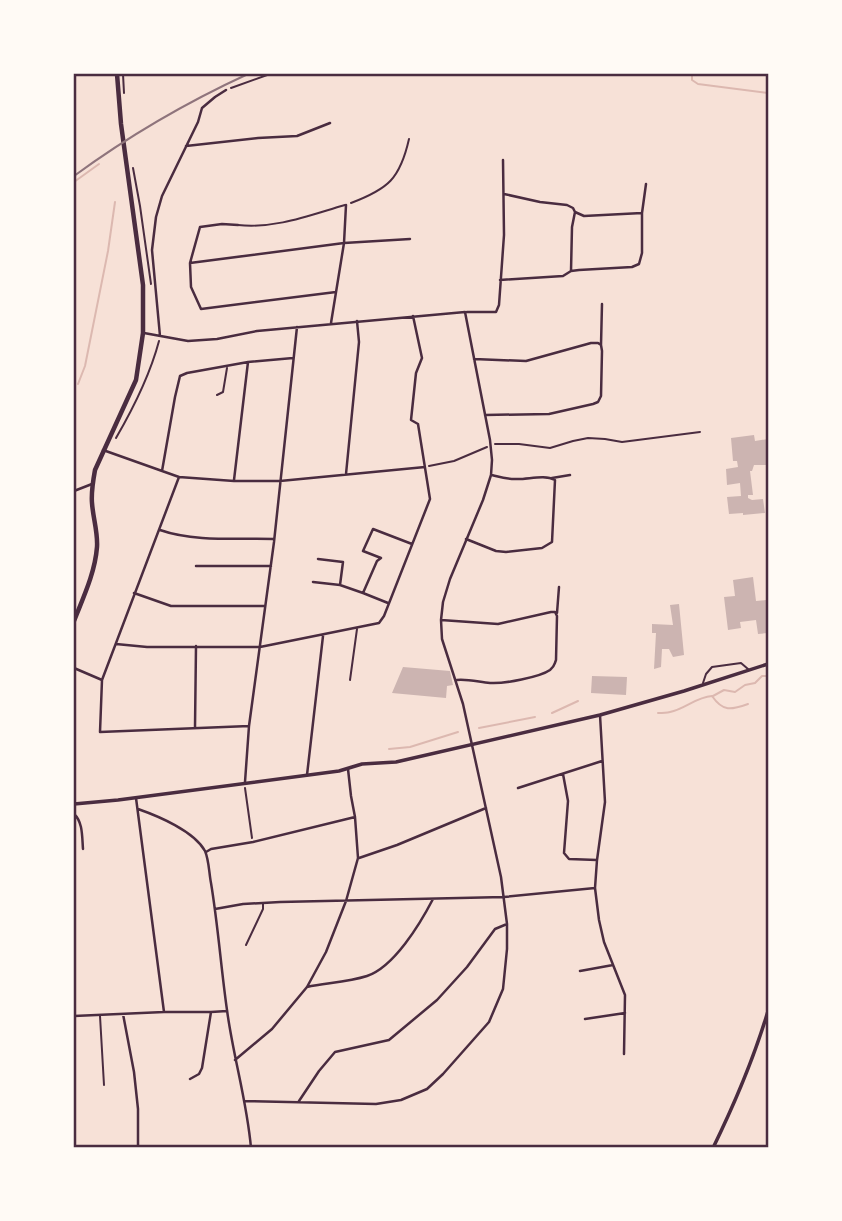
<svg xmlns="http://www.w3.org/2000/svg" width="842" height="1221" viewBox="0 0 842 1221" font-family="Overpass,sans-serif">
  <style>
    .lines { fill: none; stroke-linecap: round; stroke-linejoin: round }
    .stream { stroke: #dcb8b0; stroke-width: 2 }
    .building { fill: #ccb4b1 }
    .path { stroke: #4a2c40; stroke-width: 2 }
    .service { stroke: #4a2c40; stroke-width: 2 }
    .minor { stroke: #4a2c40; stroke-width: 2.5 }
    .tertiary { stroke: #4a2c40; stroke-width: 3.5 }
    .secondary { stroke: #4a2c40; stroke-width: 4.5 }
    .rail { stroke: #8f747c; stroke-width: 2 }
    .neatline { fill: none; stroke: #4a2c40; stroke-width: 2.5 }
  </style>
  <rect width="100%" height="100%" fill="#f7e1d7"/>
  <g class="lines">
    <!-- stream -->
    <path class="stream" d="M692 74V80L698 84 768 93
      M74 76 78 74
      M74 182 99 164
      M78 384 85 366 108 251 115 202
      M713 696 724 690 735 692 745 685 755 683 762 676H768
      M552 713 578 701
      M658 713C662 713 666 713 670 712 685 709 696 697 712 696 723 712 731 710 748 704
      M479 728 535 717
      M389 749 410 747 458 732"/>
  </g>
  <!-- building -->
  <path class="building" d="M754 435 755 441 768 439V465H754L752 471H750L753 495H748V498L752 500 763 499 765 513 743 515V513L729 514 727 497 741 496 740 483 727 485 726 469 738 467 737 461H733L731 438Z
    M753 577 756 601 766 600V597H768V633L758 634 756 620 740 622 741 628 728 630 724 597 735 596 733 580Z
    M679 604 684 655 673 657 669 649H662L661 667 654 669 656 633H652V624L673 625 670 605Z
    M403 667 450 671 453 685 447 686 446 698 392 693Z
    M592 676 627 677 626 695 591 693Z"/>
  <g class="lines">
    <!-- path -->
    <path class="path" d="M123 74 124 93
      M231 88 270 74
      M133 168 140 206 151 284
      M351 203C388 189 400 179 409 139
      M116 438C134 407 150 375 159 341
      M495 444H519L550 448 573 441 588 438 605 439 622 442 700 432
      M429 466 454 461 487 447
      M245 788 252 838"/>
    <!-- service -->
    <path class="service" d="M238 225C276 229 310 215 345 205
      M217 395 223 392 227 368
      M350 680 357 629
      M703 683 706 674 712 667 741 663 748 669
      M246 945 263 909V904
      M100 1016 104 1085"/>
    <!-- minor -->
    <path class="minor" d="M186 146 258 138 297 136 330 123
      M642 213 646 184
      M238 225 222 224 200 227 190 263 191 287 201 309 336 292
      M190 263 344 243 410 239
      M571 271 572 227 575 212
      M500 280 563 276 571 271 579 270 632 267 639 264 642 253V213L584 216 575 212 573 208 567 205 540 202 504 194
      M467 312H496L499 305 504 235 503 160
      M331 323 344 243 346 205
      M144 333 188 341 217 339 257 331 465 312 490 440 492 460 491 475 483 500 450 579 443 602 441 620 442 639 463 704 501 877 507 924V949L503 989 489 1022 443 1074 427 1089 401 1100 376 1104 244 1101
      M160 336 152 250 156 217 162 196 198 122 202 108 215 97 226 90
      M601 345 602 304
      M474 359 526 361 591 343H598L601 345 602 351 601 396 598 402 593 404 549 414 485 415
      M103 450 179 477 234 481H280L425 467
      M162 471 175 397 180 376 187 373 248 362 293 358
      M346 474 359 342 357 321
      M179 477 102 680 100 732 249 726
      M552 478 570 475
      M234 480 248 362
      M74 491 92 484
      M160 530C194 542 238 538 274 539
      M466 539 496 551 506 552 542 548 552 542 555 480C544 474 527 480 515 479 506 479 500 477 492 475
      M318 559 343 562 340 585
      M196 566H271
      M313 582 340 585 363 593
      M134 593 171 606H265
      M388 603 363 593 377 561 381 558 363 551 373 529 412 544
      M557 613 559 587
      M441 620 498 624 551 612H555L557 616 556 660C554 665 555 666 550 670 540 677 504 684 490 683 479 682 468 679 457 680
      M116 644 147 647H260L379 623 384 616 430 499 418 424 411 420 416 373 422 358 413 316
      M74 668 102 680
      M600 715 605 802 597 860 595 888 599 920 604 942 625 995 624 1054
      M195 727 196 646
      M563 774 568 801 564 853 569 859 597 860
      M307 775 323 636
      M245 782 249 726 274 542 297 327
      M518 788 602 761
      M136 798 164 1012
      M138 809C158 816 194 831 205 851 209 860 209 873 211 883 218 925 221 968 227 1010 233 1056 247 1101 251 1148
      M74 814C83 822 82 837 83 849
      M206 852 211 849 253 842 355 817
      M359 858 397 845 486 808
      M215 909 243 904 280 902 504 897 595 888
      M580 971 613 965
      M307 987C327 983 348 982 367 976 394 967 420 924 433 899
      M123 1014 134 1072 138 1109V1148
      M74 1016 164 1012H211L227 1011
      M585 1019 625 1013
      M235 1060 272 1029 307 987 326 952 346 901 358 858 355 817 351 796 348 769
      M190 1079 199 1074 202 1068 211 1012
      M299 1101 319 1071 335 1052 389 1040 437 1000 467 967 495 929 507 924"/>
    <!-- tertiary -->
    <path class="tertiary" d="M74 804 118 800 339 771 362 764 396 762 600 715 684 691 768 664
      M713 1148C735 1103 754 1058 768 1011"/>
    <!-- secondary -->
    <path class="secondary" d="M74 621C83 598 95 573 97 547 98 532 93 518 92 503 91 492 93 481 95 470L136 380 143 333V285L121 124 117 74"/>
    <!-- rail -->
    <path class="rail" d="M74 176C130 135 185 103 248 74"/>
  </g>
  <!-- border -->
  <rect width="842" height="1221" fill="none" stroke="#fffaf5" stroke-width="150"/>
  <rect x="75" y="75" width="692" height="1071" class="neatline"/>
</svg>
